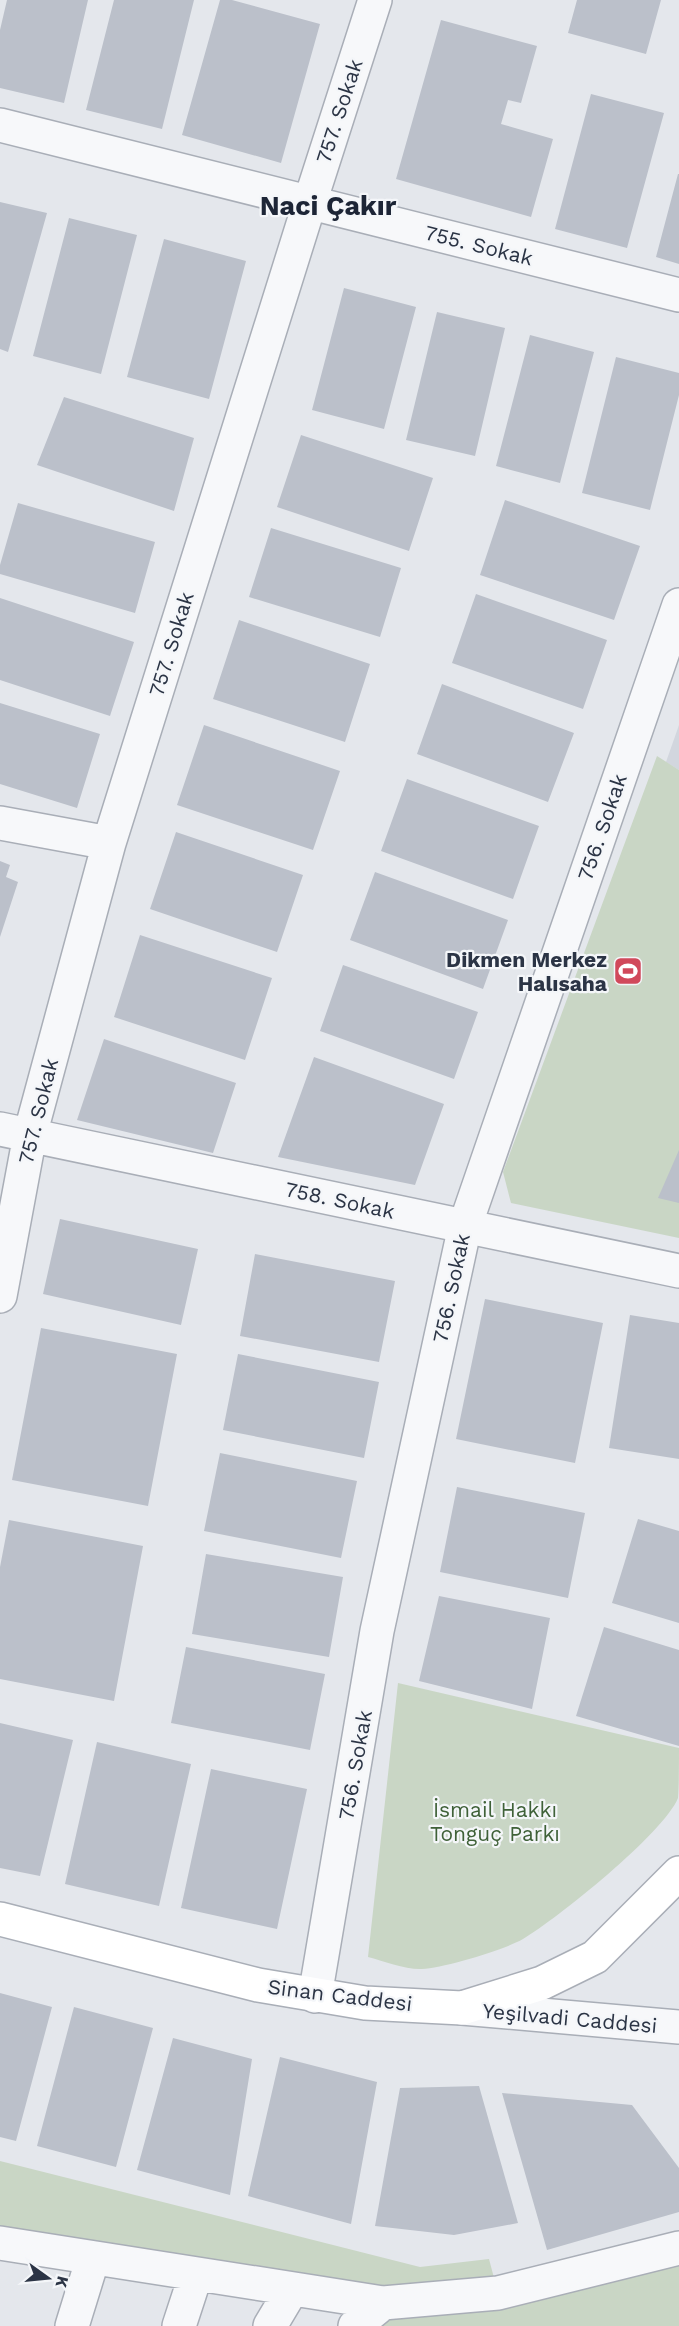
<svg xmlns="http://www.w3.org/2000/svg" width="679" height="2326" viewBox="0 0 679 2326" font-family="'Work Sans',sans-serif">
  <style>
    .built { fill: #d2d6de }
    .green { fill: #c9d6c5 }
    .building { fill: #bbc0ca }
    .lines { fill: none; stroke-linecap: round; stroke-linejoin: round }
    .street-casing { stroke: #a9aeb7; stroke-width: 36 }
    .secondary-casing { stroke: #a9aeb7; stroke-width: 36 }
    .street { stroke: #f7f8fa; stroke-width: 33 }
    .secondary { stroke: #fff; stroke-width: 33 }
    .labels { text-anchor: middle; dominant-baseline: central; stroke-width: 4.5; stroke-linejoin: round; paint-order: stroke }
    .street-label { font-size: 21px; fill: #2b3445; stroke: #f4f6f9 }
    .poi-label { font-size: 21px; font-weight: bold; fill: #2b3445; stroke: #f4f6f9; text-anchor: end }
    .park-label { font-size: 21px; fill: #3f6138; stroke: #f4f6f9 }
    .district-label { font-size: 27px; font-weight: bold; fill: #1d2536; stroke: #f4f6f9 }
  </style>
  <rect width="100%" height="100%" fill="#e4e7ec"/>
  <!-- built -->
  <path class="built" d="M679 725V770L666 762Z"/>
  <!-- green -->
  <path class="green" d="M657 756 679 770V1238L511 1203 503 1172Z
    M398 1683 679 1748C679 1761 679 1787 678 1798 664 1833 557 1919 523 1939 504 1950 443 1968 422 1969 407 1970 383 1961 368 1957Z
    M0 2161 420 2267 489 2259 498 2293 679 2248V2326H355L382 2304 0 2243Z"/>
  <!-- building -->
  <path class="building" d="M7 0H88L64 103 0 88V30Z
    M114 0H194L162 129 86 110Z
    M220 0H232L320 24 281 163 182 135Z
    M577 0H661L646 54 568 33Z
    M441 20 537 46 521 103 508 100 501 124 553 139 531 217 396 179Z
    M591 94 664 113 627 248 555 229Z
    M678 174H679V264L656 257Z
    M0 202 47 213 8 352 0 349Z
    M69 218 137 235 101 374 33 356Z
    M164 239 246 261 209 399 127 377Z
    M344 288 416 307 384 429 312 410Z
    M437 312 505 328 475 456 406 440Z
    M530 335 594 352 560 483 496 466Z
    M616 357 679 373V395L650 510 582 493Z
    M64 397 194 438 174 511 37 465Z
    M301 435 433 478 409 551 277 507Z
    M505 500 640 546 614 620 480 575Z
    M18 503 155 542 135 613 0 574V565Z
    M271 528 401 568 380 637 249 597Z
    M476 594 607 640 583 709 452 663Z
    M0 598 134 642 110 716 0 680Z
    M239 620 370 664 345 742 213 699Z
    M442 684 574 733 548 802 417 754Z
    M0 703 100 734 77 808 0 784Z
    M204 725 340 771 313 850 177 805Z
    M407 779 539 826 513 899 381 851Z
    M176 832 303 875 277 952 150 909Z
    M0 861 10 865 6 877 18 882 0 937Z
    M375 872 508 920 483 989 350 940Z
    M140 935 272 978 245 1060 114 1017Z
    M343 965 478 1012 454 1079 320 1031Z
    M104 1039 236 1083 213 1153 77 1120Z
    M314 1057 444 1104 415 1185 278 1157Z
    M679 1150V1203L658 1198Z
    M60 1219 198 1249 181 1325 43 1294Z
    M255 1254 395 1281 379 1362 240 1336Z
    M485 1299 603 1323 575 1463 456 1439Z
    M630 1315 679 1323V1459L609 1448Z
    M41 1328 177 1354 148 1506 12 1480Z
    M238 1354 379 1382 364 1458 223 1430Z
    M220 1453 357 1481 341 1558 204 1531Z
    M457 1487 585 1513 568 1598 440 1572Z
    M638 1519 679 1531V1623L612 1603Z
    M9 1520 143 1546 114 1701 0 1679V1567Z
    M206 1554 343 1577 329 1657 192 1634Z
    M439 1596 550 1618 532 1709 419 1681Z
    M604 1627 679 1650V1746L576 1716Z
    M186 1647 325 1674 310 1750 171 1723Z
    M0 1723 73 1740 40 1876 0 1868Z
    M97 1742 191 1764 159 1906 65 1884Z
    M211 1769 307 1789 277 1929 181 1908Z
    M0 1993 52 2007 16 2141 0 2137Z
    M74 2007 153 2028 116 2167 37 2146Z
    M173 2038 252 2059 230 2195 137 2170Z
    M280 2057 377 2082 351 2224 248 2196Z
    M479 2086 518 2223 454 2235 375 2226 400 2088Z
    M502 2093 632 2105 679 2168V2212L547 2250Z"/>
  <g class="lines">
    <!-- street casing -->
    <g class="street-casing">
      <path id="street" d="M0 125 679 295
        M0 823 109 843
        M0 1129 679 1271
        M0 1296 30 1135 109 843 310 202 375 0
        M315 1996 377 1631 465 1226 679 605
        M462 2008 679 2027
        M0 2243 383 2303 498 2293 679 2248
        M72 2326 93 2258
        M179 2326 196 2274
        M270 2326 292 2289
        M355 2326 383 2303"/>
    </g>
    <!-- secondary casing -->
    <g class="secondary-casing">
      <path id="secondary" d="M0 1919 258 1985 365 2003 462 2008 542 1983 595 1957 679 1873"/>
    </g>
    <!-- street -->
    <use href="#street" class="street"/>
    <!-- secondary -->
    <use href="#secondary" class="secondary"/>
  </g>
  <!-- icons -->
  <defs>
    <g id="stadium-square" transform="scale(1.5)"><rect x="-9" y="-9" width="18" height="18" rx="4" fill="#d1495b" stroke="#f4f6f9"/><path d="M0-5a6.5 5 0 1 0 0 10a6.5 5 0 1 0 0-10ZM-3.5-1.8h7v3.6h-7Z" fill="#fff"/></g>
  </defs>
  <g fill-rule="evenodd">
    <use href="#stadium-square" x="628" y="971"/>
  </g>
  <g class="labels">
    <!-- street labels -->
    <g class="street-label">
      <text transform="translate(339 111) rotate(-72)">757. Sokak</text>
      <text transform="translate(479 245) rotate(14)">755. Sokak</text>
      <text transform="translate(171 644) rotate(-73)">757. Sokak</text>
      <text transform="translate(602 827) rotate(-71)">756. Sokak</text>
      <text transform="translate(38 1111) rotate(-76)">757. Sokak</text>
      <text transform="translate(340 1200) rotate(12)">758. Sokak</text>
      <text transform="translate(451 1288) rotate(-78)">756. Sokak</text>
      <text transform="translate(355 1765) rotate(-80)">756. Sokak</text>
      <text transform="translate(340 1995) rotate(7)">Sinan Caddesi</text>
      <text transform="translate(570 2018) rotate(5)">Yeşilvadi Caddesi</text>
    </g>
    <!-- poi labels -->
    <g class="poi-label">
      <text x="607" y="959">Dikmen Merkez<tspan x="607" dy="24">Halısaha</tspan></text>
    </g>
    <!-- park labels -->
    <g class="park-label">
      <text x="495" y="1809">İsmail Hakkı<tspan x="495" dy="24">Tonguç Parkı</tspan></text>
    </g>
    <!-- district labels -->
    <g class="district-label">
      <text x="328" y="206">Naci Çakır</text>
    </g>
  </g>
  <!-- north arrow -->
  <g transform="translate(48 2278) rotate(105)" stroke="#f4f6f9" stroke-width="4.5" paint-order="stroke">
  <path d="M0-4.5L10 22L0 15L-10 22Z" fill="#2b3445"/>
  <text y="-9" font-size="16" font-weight="bold" text-anchor="middle" fill="#2b3445">K</text>
  </g>
</svg>
